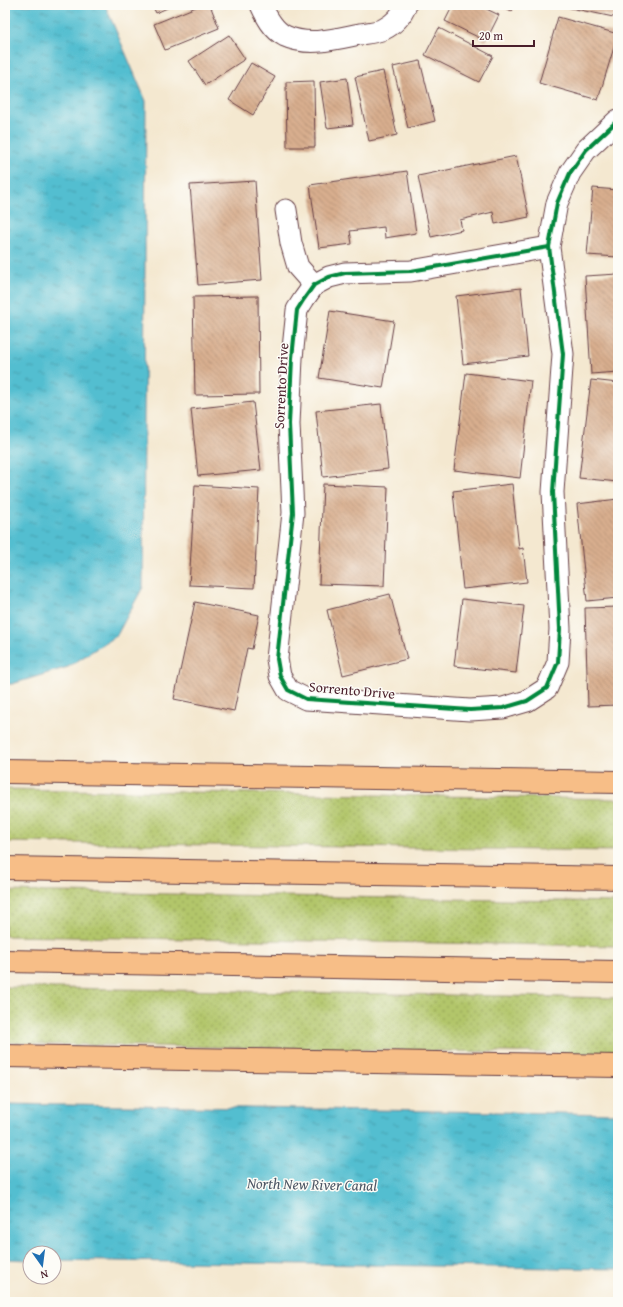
<svg xmlns="http://www.w3.org/2000/svg" width="623" height="1307" viewBox="0 0 623 1307" font-family="'Gentium Book Plus',serif">
  <style>
    .grass { fill: url(#grass-dots); stroke: #7e724a }
    .water { fill: url(#water-ripples); stroke: #4e6e7e }
    .building { fill: url(#building-back-hatch) }
    .lines { fill: none; stroke-linecap: round; stroke-linejoin: round }
    .minor-casing { stroke: #643d44; stroke-width: 23 }
    .major-casing { stroke: #643d44; stroke-width: 24 }
    .highway-casing { stroke: #643d44; stroke-width: 24 }
    .minor { stroke: #fff; stroke-width: 21 }
    .major { stroke: #f7be87; stroke-width: 22 }
    .highway { stroke: #f7be87; stroke-width: 22 }
    .cycleway-casing { stroke: #fdfcf7; stroke-width: 6 }
    .cycleway { stroke: #00873e; stroke-width: 4 }
    .labels { text-anchor: middle; dominant-baseline: central; stroke-width: 3; stroke-linejoin: round; paint-order: stroke }
    .street-label { font-size: 14px; fill: #4a1f2b; stroke: #fdfcf7 }
    .water-label { font-size: 15px; font-style: italic; fill: #4d5765; stroke: #fdfcf7 }
  </style>
  <defs>
    <pattern id="grass-dots" width="8" height="8" patternUnits="userSpaceOnUse"><rect width="8" height="8" fill="#b2c66a"/><path d="M2 2h.1M6 6h.1" fill="none" stroke="#93a057" stroke-width="1.8" stroke-linecap="round"/></pattern>
    <pattern id="water-ripples" width="26" height="14" patternUnits="userSpaceOnUse"><rect width="26" height="14" fill="#53bed0"/><path d="M2 4q2-2 4 0t4 0M15 11q2-2 4 0t4 0" fill="none" stroke="#479aa9"/></pattern>
    <pattern id="building-back-hatch" width="6" height="6" patternUnits="userSpaceOnUse"><rect width="6" height="6" fill="#d8ae8e"/><path d="M-1 5l2 2M0 0l6 6M5-1l2 2" fill="none" stroke="#b18d74"/></pattern>
  </defs>
  <rect width="100%" height="100%" fill="#fdfcf7"/>
  <filter id="ink" filterUnits="userSpaceOnUse"><feTurbulence type="fractalNoise" baseFrequency=".025" numOctaves="2"/><feDisplacementMap in="SourceGraphic" scale="8" xChannelSelector="R" yChannelSelector="G"/><feConvolveMatrix kernelMatrix="1 2 1 2 8 2 1 2 1" color-interpolation-filters="sRGB"/></filter>
  <filter id="wash" filterUnits="userSpaceOnUse"><feTurbulence type="fractalNoise" baseFrequency=".012" numOctaves="4" result="noise"/><feDisplacementMap in="SourceGraphic" scale="16" xChannelSelector="R" yChannelSelector="G"/><feGaussianBlur stdDeviation="0.9" result="paint"/><feColorMatrix in="noise" values="0 0 0 0 0 0 0 0 0 0 0 0 0 0 0 0 0 1.4 0 .05"/><feComposite in="paint" operator="in"/></filter>
  <g filter="url(#wash)">
    <rect width="100%" height="100%" fill="#f4e8d0"/>
    <!-- grass -->
    <path class="grass" d="M5 789 618 799V851L5 842Z
      M5 891 618 902V946L5 936Z
      M5 987 618 998V1054L38 1044 5 1042Z"/>
    <!-- water -->
    <path class="water" d="M5 5H105L146 101 143 587 117 635 68 667 12 684H5Z
      M5 1104 618 1114V1269L54 1260V1253H30V1260L5 1259Z"/>
    <g id="blocks">
      <!-- building -->
      <path class="building" d="M152 5H174L156 13Z
        M201 5H210L219 28 165 50 154 24Z
        M453 5H478L499 15 486 41 445 21Z
        M497 5H515L512 11Z
        M566 5H618V18L566 7Z
        M558 17 618 34 598 100 539 83Z
        M439 28 493 56 479 82 425 55Z
        M229 35 245 59 205 85 189 61Z
        M420 61 435 121 408 128 393 67Z
        M251 63 275 77 253 115 229 100Z
        M383 71 397 135 369 141 355 77Z
        M347 78 353 125 327 128 320 82Z
        M314 81 315 147H287L286 82Z
        M516 156 529 217 495 224 493 212 460 220 462 230 431 237 418 176Z
        M407 171 416 233 385 238 384 227 350 231 352 244 319 248 310 185Z
        M255 181 262 280 198 285 190 185Z
        M593 188 618 190V257L587 255Z
        M618 274V372L591 374 585 276Z
        M521 288 528 356 463 364 456 296Z
        M258 296 259 394 195 395 193 297Z
        M330 311 394 321 383 388 319 378Z
        M466 373 531 381 520 478 454 470Z
        M591 380 618 383V482L579 478Z
        M253 402 261 470 198 476 191 409Z
        M381 404 388 469 323 477 316 411Z
        M323 484 388 487 384 586 319 584Z
        M512 484 519 549 523 548 527 582 463 589 453 491Z
        M195 485 259 489 254 588 189 585Z
        M618 499V598L587 601 577 504Z
        M390 594 407 659 343 675 327 610Z
        M462 599 524 606 516 673 454 666Z
        M195 602 259 615 252 649 247 648 234 711 174 699Z
        M618 607V705L588 706 585 608Z"/>
    </g>
  </g>
  <g filter="url(#ink)">
    <use href="#blocks" fill-opacity="0" stroke="#643d44" stroke-width="1"/>
    <g class="lines">
      <!-- minor casing -->
      <g class="minor-casing">
        <path id="minor" d="M261 5C266 16 273 30 285 36 309 47 335 39 360 34 367 33 377 32 384 29 394 24 402 15 406 5
          M286 210 291 243 298 267 314 285
          M549 247 411 271 345 273 329 277 314 285 304 299 297 310 292 358 289 424 293 513 277 659 280 676 288 690 306 699 470 710 503 708 527 701 547 688 558 662 560 629 553 492 563 354 549 247 557 203 570 173 586 150 618 120"/>
      </g>
      <!-- major casing -->
      <g class="major-casing">
        <path id="major" d="M5 772 618 782
          M5 1056 618 1066"/>
      </g>
      <!-- highway casing -->
      <g class="highway-casing">
        <path id="highway" d="M5 868 618 878
          M5 961 618 972"/>
      </g>
      <!-- minor -->
      <use href="#minor" class="minor"/>
      <!-- major -->
      <use href="#major" class="major"/>
      <!-- highway -->
      <use href="#highway" class="highway"/>
      <!-- cycleway casing -->
      <g class="cycleway-casing">
        <path id="cycleway" d="M549 247 411 271 345 273 329 277 314 285 304 299 297 310 292 358 289 424 293 513 277 659 280 676 288 690 306 699 470 710 503 708 527 701 547 688 558 662 560 629 553 492 563 354 549 247 557 203 570 173 586 150 618 120"/>
      </g>
      <!-- cycleway -->
      <use href="#cycleway" class="cycleway"/>
    </g>
  </g>
  <g class="labels">
    <!-- street labels -->
    <g class="street-label">
      <text transform="translate(281 386) rotate(-87)">Sorrento Drive</text>
      <text transform="translate(352 690) rotate(5)">Sorrento Drive</text>
    </g>
    <!-- water labels -->
    <g class="water-label">
      <text transform="translate(312 1184) rotate(1)">North New River Canal</text>
    </g>
  </g>
  <!-- margin -->
  <rect width="623" height="1307" fill="none" stroke="#fdfcf7" stroke-width="20"/>
  <!-- north arrow -->
  <g transform="translate(42 1265) rotate(166)"><circle r="19" fill="#fdfcf7" stroke="#b5a4a5"/>
  <path d="M0-3L7 15L0 10L-7 15Z" fill="#1f6fb2"/>
  <text y="-6" font-size="11" font-weight="bold" text-anchor="middle" fill="#4a1f2b">N</text>
  </g>
  <!-- scale -->
  <path d="M473 40v6h61v-6" fill="none" stroke="#4a1f2b" stroke-width="2"/>
  <text x="479" y="40" font-size="12" fill="#4a1f2b" stroke="#fdfcf7" stroke-width="3" paint-order="stroke">20 m</text>
</svg>
